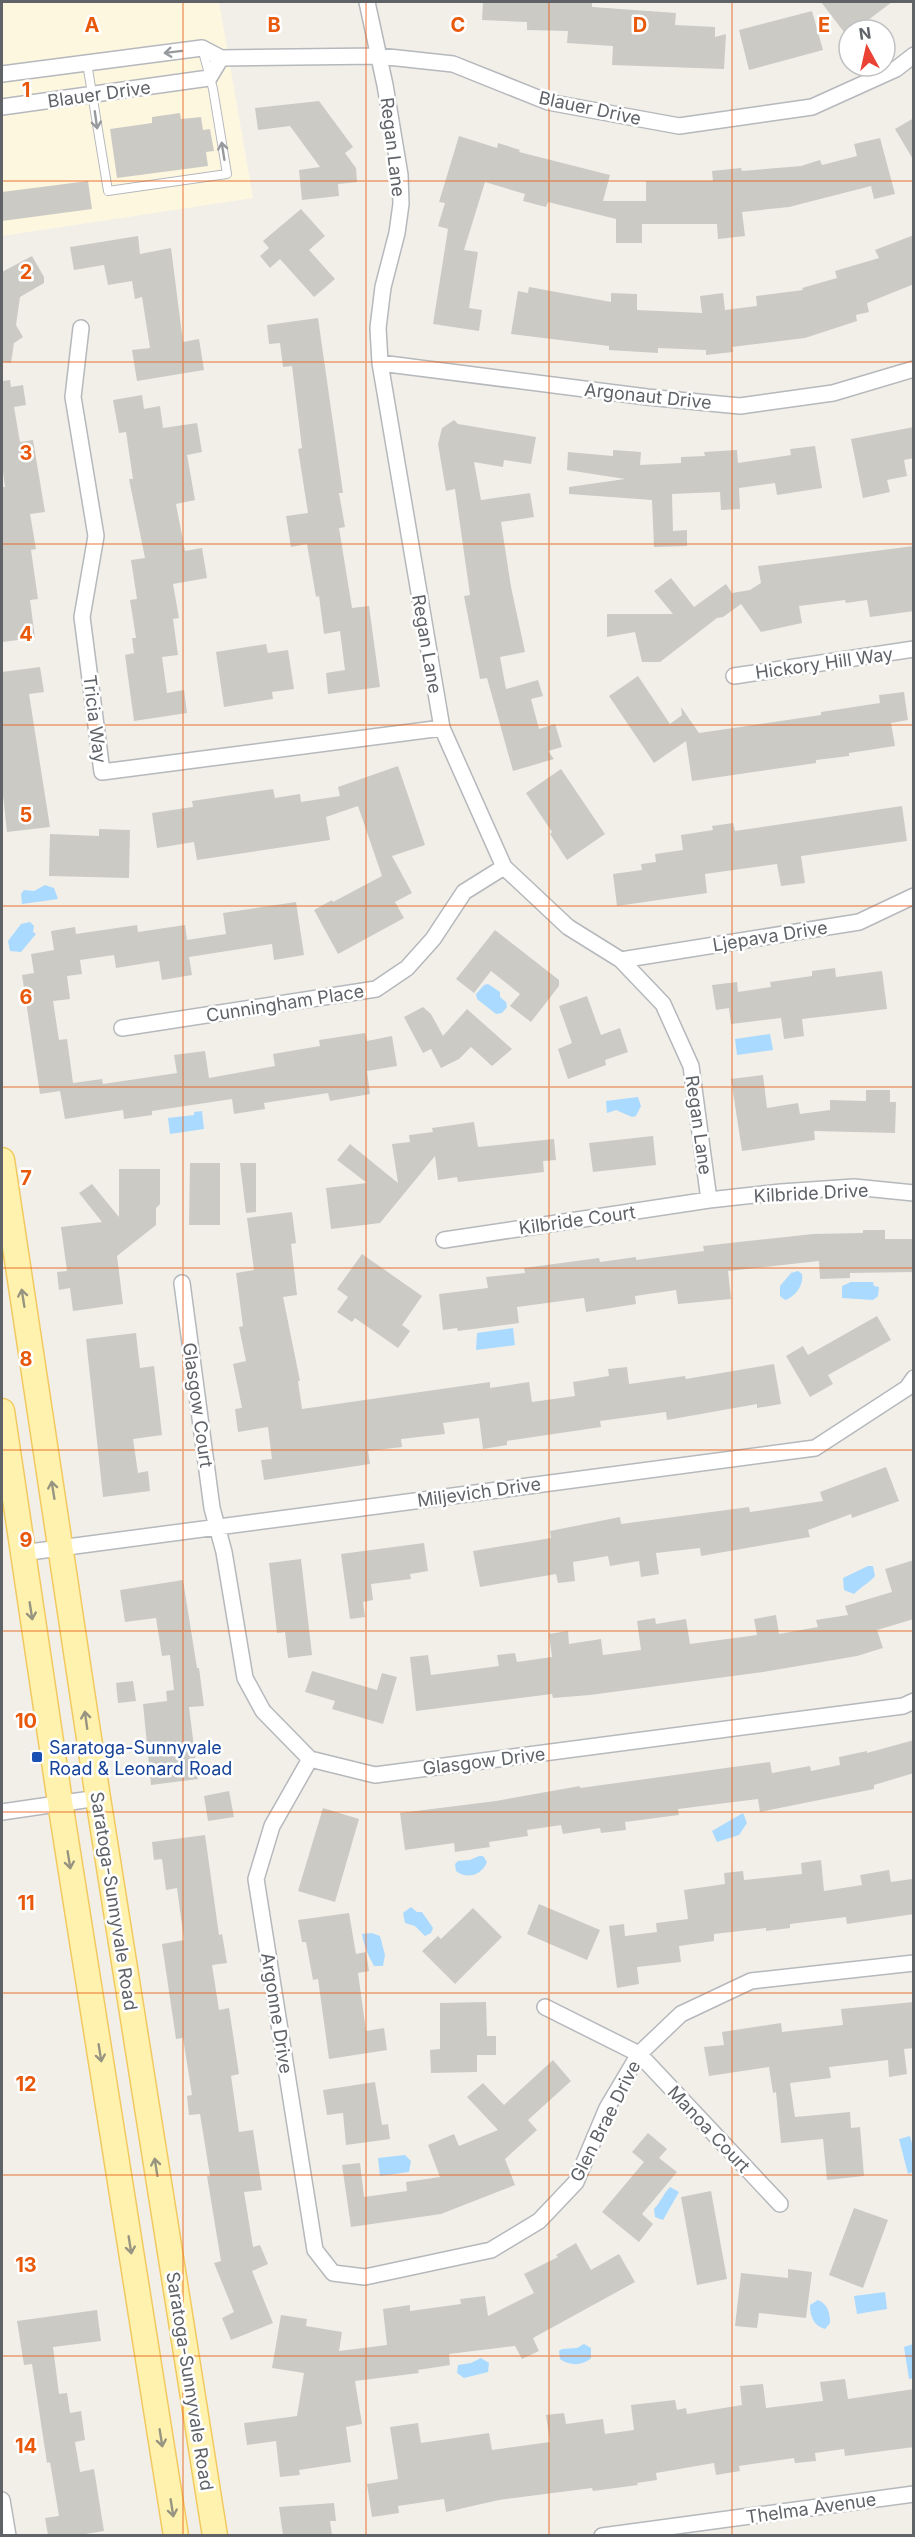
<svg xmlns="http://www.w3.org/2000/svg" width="915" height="2537" viewBox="0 0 915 2537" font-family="Inter,sans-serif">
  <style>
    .commercial { fill: #fef7e0 }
    .water { fill: #aadaff }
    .building { fill: #cccac5 }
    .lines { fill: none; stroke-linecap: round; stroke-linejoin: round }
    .lane-casing { stroke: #b5b8bc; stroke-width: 10 }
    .street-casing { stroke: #b5b8bc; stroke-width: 18 }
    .primary-casing { stroke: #f2c960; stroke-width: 27 }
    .lane { stroke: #fff; stroke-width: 8 }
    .street { stroke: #fff; stroke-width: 15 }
    .primary { stroke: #fff2af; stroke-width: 24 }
    .oneway { stroke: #979a9d }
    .oneway2 { stroke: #979581 }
    .grid { fill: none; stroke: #e8590c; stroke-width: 1.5; stroke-opacity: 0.55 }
    .transit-dot { fill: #1a4fb4; stroke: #fff; stroke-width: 2 }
    .labels { text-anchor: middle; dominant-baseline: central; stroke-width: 5; stroke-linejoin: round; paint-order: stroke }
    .street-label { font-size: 18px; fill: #5f6368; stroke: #fff }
    .transit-label { font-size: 18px; fill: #164399; stroke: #fff; text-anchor: start }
    .grid-label { font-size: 20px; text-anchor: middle; font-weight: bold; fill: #e8590c; stroke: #fff; stroke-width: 5; stroke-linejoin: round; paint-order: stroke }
  </style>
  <rect width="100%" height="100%" fill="#f1efe8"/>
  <!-- commercial -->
  <path class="commercial" d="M2 2H219L253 198 2 236Z"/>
  <!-- water -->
  <path class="water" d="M45 885 54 888 58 899 22 904 21 894 24 890 34 891Z
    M30 922 34 926 33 932 36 934 21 952 10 951 8 941 21 924Z
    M488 984 500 992V997L506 1002 507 1007 502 1013 496 1014 477 999 476 994 484 985Z
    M770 1034 773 1050 737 1055 735 1039Z
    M638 1097 641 1106 636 1116 632 1117 616 1110 607 1113 606 1101Z
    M202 1111 204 1129 170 1134 168 1118 194 1115V1112Z
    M798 1271 802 1274C804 1285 795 1297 785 1300L780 1296V1286L791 1273Z
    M851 1282H873L874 1286 879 1287 878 1296 873 1300 842 1298V1286Z
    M513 1328 515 1345 476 1350 477 1333Z
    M868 1566H873L875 1576C869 1583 861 1587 854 1594L844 1590 843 1578Z
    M743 1813 747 1823 739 1835 717 1842 712 1831Z
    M479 1856H483L487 1862C482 1875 467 1880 456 1871L455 1864 458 1861 470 1860Z
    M411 1907 417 1912H422L433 1928 431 1933 425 1936 415 1926 405 1923 403 1913Z
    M372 1933 380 1936 385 1955 383 1966H374C368 1955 364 1946 362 1934Z
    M910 2136 913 2147V2172L908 2174 899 2139Z
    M405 2155 411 2161 409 2172 380 2176 378 2158Z
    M670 2187 679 2192 663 2220 655 2217 654 2209C661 2202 663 2194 670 2187Z
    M885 2292 887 2309 857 2314 854 2296Z
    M818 2300C828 2304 830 2313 830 2323L825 2329C814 2326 810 2317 810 2305Z
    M584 2344 591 2348V2358C583 2366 569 2366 560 2359L559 2351 562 2349 577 2348Z
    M913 2344V2378L909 2379 904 2347Z
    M481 2358 489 2363 488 2372 464 2378 457 2373 458 2365 471 2363Z"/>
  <!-- building -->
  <path class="building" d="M483 2H592V7L676 13 675 25 715 27V37L726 34 724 69 612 65 613 46 567 43 568 31 527 30V22L482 20Z
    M821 2H892L855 30H849L847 36Z
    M812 11 823 50 749 70 739 30Z
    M319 101 353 147 345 153 356 168 357 182 338 184 339 196 302 200 299 170 320 167 290 126 258 130 255 108Z
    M180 113 181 119 201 117 203 130 210 129 214 151 206 152 208 166 117 178 110 129 152 123V117Z
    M914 118V161L895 129Z
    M459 136 497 148 498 143 520 150 519 152 610 175 603 201H646V181H713L712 171 741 168 742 171 801 166 820 160 822 165 857 156 854 144 880 138 895 194 874 199 871 186 789 207 742 212 745 236 718 239 717 224H642V243H616V219L548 202 546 207 523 201 525 194 485 182 464 250 478 252 469 308 482 310 479 331 433 324 448 229 438 226 445 203 439 202Z
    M88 181 92 209 2 221V192Z
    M301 209 325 236 309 250 335 279 314 297 280 259 270 268 260 256 269 248 263 241Z
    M914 235V284L867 303 869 312 856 315 857 321 805 338 732 347 733 352 706 355V350L658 348V353L609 350V346L511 334 518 291 528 293 529 287 611 302V293L637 294V310L702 313 700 296 723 293 725 310 757 306 756 296 803 290 802 288 837 278 835 271 879 258 875 250Z
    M138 236 140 254 171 248 183 342 199 339 204 370 137 381 132 350 150 348 142 297 135 299 132 281 108 285 104 265 74 270 70 247Z
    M32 256 44 277V283L20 297 16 325 23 337 14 343 11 363 2 362V272Z
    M318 318 343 493H339L345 527 339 528 352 608 369 606 380 687 328 694 326 673 345 670 340 631 324 634 319 596 316 597 307 544 291 547 286 516 308 513 298 449 302 448 292 366 283 367 280 343 269 344 267 325Z
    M10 380 11 387 23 385 26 405 14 407 20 442 33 440 45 512 30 514 36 549 31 550 38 599 30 600 35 638 2 642V487H5L2 464V381Z
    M142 395 144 409 160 406 163 428 197 423 202 452 187 455 195 500 176 504 185 551 202 548 207 578 173 584 179 618 173 619 178 655 162 657 167 693 184 690 187 713 134 721 125 655 134 653 132 638H136L130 600 137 599 131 560 145 558 129 479H133L126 432 119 433 113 400Z
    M454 420 458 424 536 437 531 464 504 460 503 467 474 462 481 500 530 493 534 517 501 522 511 587 525 652 500 657 506 689 538 680 543 696 531 699 539 729 555 724 562 747 548 751 554 759 513 771 487 678 480 679 464 596 470 595 455 489 446 491 438 444 442 428Z
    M914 427V458L904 460 907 476 887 480 890 492 863 498 851 439Z
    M815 446 822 488 777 495 775 483 739 488 740 509 721 510 720 492 672 494 673 531 687 530V546L654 547 652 500 569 494V487L625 479 567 470 568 452 613 456V450L641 452 640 465 681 463V457L705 456 704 452 737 450 738 463 791 455 790 449Z
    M914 546V611L870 617 867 600 846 603 845 600 799 606 802 623 761 632 741 604 723 617 717 618 660 662H642L635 632 607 637V614H673L654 591 671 578 694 607 726 584 732 593 750 590 761 583 758 566Z
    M266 644 268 653 288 650 294 689 272 692 273 699 224 707 216 652Z
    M40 667 44 692 29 694 50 827 7 832 2 786V672Z
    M638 676 670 724 682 715 681 707 699 733 821 715V712L880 703 879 695 904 692 908 720 891 723 895 746 849 753V756L816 760V763L692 781 686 741 654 763 609 696Z
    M398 766 425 845 392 856 412 893 395 902 404 918 338 954 314 910 332 900 333 902 382 876 358 806 326 817 330 840 197 860 194 842 157 848 152 813 193 807 192 801 273 789 275 798 300 794 301 802 340 796 338 787Z
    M561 769 605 834 567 860 550 834 552 832 526 793Z
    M902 806 907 841 801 856 805 883 781 886 777 864 705 874 707 893 617 906 613 874 642 870 641 864 656 862 655 854 683 850 681 835 713 830 712 826 733 823 735 831Z
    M99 829 130 830 129 878 49 876 50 834 99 836Z
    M296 902 304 955 274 960 272 944 189 957 192 975 162 980 159 961 116 968 114 955 80 960 82 974 67 976 70 999 53 1001 59 1040 67 1039 73 1083 102 1079 103 1084 177 1073 174 1055 205 1051 209 1078 275 1066 273 1054 320 1046 319 1040 365 1033 367 1041 392 1036 397 1066 367 1071 370 1094 330 1101 328 1093 264 1103 265 1109 234 1114 232 1099 152 1111V1115L124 1119 123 1110 65 1119 60 1091 40 1094 22 975 34 973 31 954 54 950 51 931 75 927 76 934 137 925 138 932 185 925 187 940 226 934 223 913Z
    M495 930 559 980V986L531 1022 510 1006 520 994 491 971 474 993 456 979Z
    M835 968 836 977 882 971 887 1009 802 1019 804 1036 784 1039 781 1018 731 1024 729 1008 716 1010 712 985 737 982 738 992 771 987 770 982 812 976V971Z
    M587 996 601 1035 620 1028 628 1052 605 1060 606 1065 568 1079 558 1049 572 1043 559 1006Z
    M423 1007 431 1014 443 1036 467 1009 512 1049 492 1066 471 1047 459 1059 441 1068 431 1049 423 1053 404 1017Z
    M763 1075 767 1108 798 1103 800 1114 830 1110V1100L866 1101V1090H890V1102H896L895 1133 814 1131 815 1140 742 1151 731 1079Z
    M474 1122 478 1147 554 1139 556 1160 543 1161 544 1172 458 1182 457 1177 438 1180 435 1156 380 1223 331 1229 326 1188 367 1183 337 1160 350 1144 398 1183 392 1144 410 1142 409 1135 433 1132 432 1128Z
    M653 1136 656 1165 593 1172 589 1143Z
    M190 1163H220V1225H189Z
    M240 1163H256V1212L246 1213Z
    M119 1169H160V1204L156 1208V1225L117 1256 123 1304 73 1311 70 1288 59 1290 57 1272 67 1271 61 1227 102 1222 79 1193 92 1184 119 1217Z
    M292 1212 296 1243 291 1244 297 1295 283 1297 300 1381H298L302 1409 490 1382V1388L529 1382 532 1402 575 1396 573 1382 609 1376 608 1369 627 1367 629 1384 685 1376 686 1379 774 1364 781 1404 757 1408V1404L667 1420 666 1412 600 1421 601 1427 507 1441V1445L483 1449 479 1418 443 1423 445 1434 401 1439 402 1447 368 1451 370 1464 264 1480 261 1460 272 1459 268 1427 238 1432 235 1409 242 1408 233 1364 246 1361 239 1327 243 1326 236 1273 254 1270 247 1218Z
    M863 1230H885V1239H914V1272L850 1273V1278L820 1279 819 1261 728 1271 731 1299 678 1304 676 1290 635 1296 636 1304 586 1312 584 1298 517 1307 519 1323 458 1331 457 1328 443 1330 439 1294 488 1288 486 1277 525 1273 524 1268 599 1258 600 1262 636 1257V1260L704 1251 703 1246 813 1234 863 1233Z
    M362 1254 422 1296 402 1325 410 1331 398 1348 355 1318 352 1322 337 1312 348 1297 337 1289Z
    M877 1316 891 1340 828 1375 833 1384 810 1397 786 1356 803 1346 808 1355Z
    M136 1333 140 1368 154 1366 162 1435 133 1439 138 1473 148 1471 150 1491 103 1497 86 1339Z
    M886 1467 899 1501 852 1518 851 1514 808 1530 810 1537 701 1556 700 1548 656 1553 659 1574 641 1577 639 1561 610 1566 608 1556 573 1562 575 1581 558 1583 556 1574 480 1587 473 1551 551 1538 550 1531 620 1517 621 1524 749 1507 750 1512 823 1501 820 1492Z
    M424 1543 428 1571 410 1574 411 1579 371 1584 373 1600 363 1602 365 1617 350 1619 341 1554Z
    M301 1559 312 1655 288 1658 285 1632 277 1633 269 1563Z
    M914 1560V1619L877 1630 883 1648 857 1656 763 1672 590 1695 553 1698 552 1694 416 1711 410 1657 428 1655 431 1675 499 1666 497 1655 515 1653 517 1662 552 1657 549 1634 568 1631 569 1644 601 1639 603 1655 641 1650 637 1621 655 1618 656 1624 686 1619 690 1644 757 1635 754 1619 776 1615 779 1634 818 1627 816 1620 848 1615 845 1606 892 1592 885 1569Z
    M183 1580 197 1668H199L204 1706 189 1707 198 1779 151 1785 143 1704 167 1701 166 1691 174 1690 170 1655 162 1656 156 1618 125 1622 120 1590Z
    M312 1671 377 1690 382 1673 397 1677 383 1724 332 1709 335 1701 305 1692Z
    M133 1681 136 1701 118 1703 116 1683Z
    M914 1740V1773L874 1785V1789L760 1812 758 1799 678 1809 679 1815 625 1822 626 1830 601 1833 600 1828 563 1834 561 1825 527 1830 528 1836 489 1842 490 1847 455 1852 454 1843 405 1850 400 1813 496 1801 580 1786V1788L770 1762 772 1773 810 1766 811 1771 840 1765 839 1757 867 1751V1753Z
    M229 1791 234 1817 208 1821 204 1796Z
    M323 1808 359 1819 335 1902 298 1891Z
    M205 1835 219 1935 222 1934 227 1963 212 1965 219 2010 229 2008 239 2074 231 2076 239 2132 253 2130 262 2190 244 2192 253 2247 260 2245 268 2264 252 2271 273 2323 231 2340 222 2318 234 2312 214 2263 221 2261 207 2176H210L200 2114 189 2115 187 2096 192 2095 183 2038 176 2039 162 1944 184 1940 177 1888 166 1890 162 1859 154 1860 152 1842Z
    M821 1860 824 1891 862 1885 860 1875 889 1870 891 1882 912 1879 914 1914 847 1924 846 1917 790 1924V1928L766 1931V1928L714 1934V1941L679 1946 681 1962 637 1967 639 1984 617 1988 609 1926 624 1924 625 1936 657 1932 656 1923 688 1919 684 1890 725 1884 724 1873 743 1871 744 1880 802 1874 801 1863Z
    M539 1904 600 1930 587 1960 527 1934Z
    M473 1908 502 1937 455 1984 422 1951 438 1936 441 1939Z
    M349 1913 356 1954 366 1952 369 1971 358 1973 366 2031 384 2028 387 2050 329 2059 318 1979 313 1980 306 1942H302L298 1920Z
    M486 2002 487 2036H496V2055H477V2072L431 2073 430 2050 440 2049V2003Z
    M914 2002V2048L904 2049 907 2074 889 2077 888 2060 829 2067 831 2078 790 2083 795 2117 850 2112 851 2128 860 2127 864 2176 827 2180 823 2139 781 2143 776 2092 773 2093 769 2067 709 2076 704 2047 724 2045 722 2032 781 2023 782 2032 843 2025 841 2009Z
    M553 2060 571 2081 528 2120 537 2130 505 2159 515 2185 441 2214 351 2227 342 2165 360 2163 364 2197 407 2191 406 2182 440 2177 428 2145 454 2134 459 2146 498 2130 467 2097 483 2083 504 2105Z
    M375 2082 382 2125 388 2124 390 2139 346 2145 343 2113 327 2115 323 2090Z
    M648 2133 667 2149 659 2158 677 2172 642 2214 653 2224 639 2242 602 2212 644 2162 632 2152Z
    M711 2191 727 2279 697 2285 681 2197Z
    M854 2208 888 2220 863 2288 829 2275Z
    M576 2243 591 2270 619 2254 635 2282 533 2338 539 2351 522 2359 515 2346 449 2354 450 2365 418 2370 419 2373 355 2381 362 2424 346 2427 351 2462 299 2470 300 2475 280 2477 276 2441 247 2445 244 2423 297 2416 304 2373 272 2368 281 2315 307 2319 306 2326 342 2332 339 2351 387 2345 383 2309 410 2305V2311L461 2304 460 2299 485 2296 488 2316 534 2293 524 2274 558 2257 556 2255Z
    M788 2269 812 2272 806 2318 759 2313 757 2328 735 2326 741 2273 788 2278Z
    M97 2310 101 2341 53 2347 59 2394 67 2393 70 2413 81 2411 85 2440 75 2442 80 2472 94 2469 104 2531 79 2535H48L45 2518 59 2516 50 2462 47 2463 32 2364 24 2365 17 2321Z
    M845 2379 848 2399 914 2389V2447L845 2456 844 2449 815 2453 816 2461 795 2463 794 2458 739 2466 740 2471 716 2475 714 2463 656 2473 657 2480 637 2483 638 2485 593 2491 592 2488 499 2500 446 2512 444 2499 398 2506 399 2513 372 2517 367 2484 398 2479 390 2427 418 2423 421 2443 489 2433 492 2450 550 2442 546 2415 564 2413 566 2424 603 2419 605 2434 634 2430 631 2405 675 2400 677 2410 686 2408 687 2414 742 2405 740 2386 763 2384 766 2408 823 2401 820 2382Z
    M334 2503 336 2521H330L332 2535H283L279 2507Z"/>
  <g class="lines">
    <!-- lane casing -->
    <g class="lane-casing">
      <path id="lane" d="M87 63 108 191 227 174 213 89 202 48"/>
    </g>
    <!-- street casing -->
    <g class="street-casing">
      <path id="street" d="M367 2 385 85 400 175 401 204 397 233 383 287 378 328 380 363 442 728 504 867 568 927 621 960 663 1004 691 1066 709 1200
        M2 74 202 48 221 58 379 56 453 64 548 102 679 126 812 107 896 69 914 55
        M2 107 209 78 221 58
        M81 328 73 397 96 536 82 617 102 772 442 728
        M380 363 647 397 740 406 833 393 914 369
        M734 676 914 649
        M621 960 859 922 914 896
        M122 1028 376 989 407 968 433 939 464 892 504 867
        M444 1240 709 1200 781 1192 854 1187 914 1193
        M182 1283 212 1508 224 1552 245 1678 263 1711 310 1759 375 1775 903 1706 914 1701
        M22 1553 815 1448 907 1388 914 1378
        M310 1759 272 1826 256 1879 315 2250 333 2273 365 2277 491 2250 539 2221 576 2182 607 2108 639 2054 681 2014 751 1981 914 1963
        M2 1812 98 1798
        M545 2007 639 2054 780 2204
        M2 2500 8 2536
        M602 2536 914 2494"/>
    </g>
    <!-- primary casing -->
    <g class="primary-casing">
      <path id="primary" d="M2 1160 98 1798 215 2536
        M2 1411 60 1802 176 2536"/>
    </g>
    <!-- lane -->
    <use href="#lane" class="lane"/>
    <!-- street -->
    <use href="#street" class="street"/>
    <!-- primary -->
    <use href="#primary" class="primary"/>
  </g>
  <!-- one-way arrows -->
  <defs><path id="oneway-shaft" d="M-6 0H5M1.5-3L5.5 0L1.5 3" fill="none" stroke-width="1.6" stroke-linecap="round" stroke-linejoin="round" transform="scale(1.5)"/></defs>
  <g class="oneway">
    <use href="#oneway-shaft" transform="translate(173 52) rotate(173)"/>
    <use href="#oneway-shaft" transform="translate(96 120) rotate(82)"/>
    <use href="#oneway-shaft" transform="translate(223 151) rotate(-99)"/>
  </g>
  <g class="oneway2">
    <use href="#oneway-shaft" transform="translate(23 1298) rotate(-99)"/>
    <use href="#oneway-shaft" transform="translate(53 1490) rotate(-99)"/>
    <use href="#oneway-shaft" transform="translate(31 1611) rotate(81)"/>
    <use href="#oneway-shaft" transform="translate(86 1720) rotate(-98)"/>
    <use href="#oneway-shaft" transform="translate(69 1860) rotate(81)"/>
    <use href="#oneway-shaft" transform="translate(100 2053) rotate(81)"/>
    <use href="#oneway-shaft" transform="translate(156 2167) rotate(-99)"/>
    <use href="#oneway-shaft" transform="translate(130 2245) rotate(81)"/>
    <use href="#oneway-shaft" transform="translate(161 2438) rotate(81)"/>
    <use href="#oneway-shaft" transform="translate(172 2508) rotate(81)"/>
  </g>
  <!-- grid -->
  <path class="grid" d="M183 2V2536M366 2V2536M549 2V2536M732 2V2536M2 181H914M2 362H914M2 544H914M2 725H914M2 906H914M2 1087H914M2 1268H914M2 1450H914M2 1631H914M2 1812H914M2 1993H914M2 2175H914M2 2356H914"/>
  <!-- markers -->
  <rect class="transit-dot" x="31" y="1751" width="12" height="12" rx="3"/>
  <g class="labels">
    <!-- street labels -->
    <g class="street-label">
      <text transform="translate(99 94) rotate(-8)">Blauer Drive</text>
      <text transform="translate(590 108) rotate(12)">Blauer Drive</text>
      <text transform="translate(393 147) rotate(83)">Regan Lane</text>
      <text transform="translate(648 396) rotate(6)">Argonaut Drive</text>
      <text transform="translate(427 644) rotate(80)">Regan Lane</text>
      <text transform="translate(824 663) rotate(-8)">Hickory Hill Way</text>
      <text transform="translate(95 719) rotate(83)">Tricia Way</text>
      <text transform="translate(770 936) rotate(-9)">Ljepava Drive</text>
      <text transform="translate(285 1003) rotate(-9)">Cunningham Place</text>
      <text transform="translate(699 1125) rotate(82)">Regan Lane</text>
      <text transform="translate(811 1193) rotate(-3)">Kilbride Drive</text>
      <text transform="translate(577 1220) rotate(-8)">Kilbride Court</text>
      <text transform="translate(198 1405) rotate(82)">Glasgow Court</text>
      <text transform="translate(479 1492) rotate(-8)">Miljevich Drive</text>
      <text transform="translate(484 1761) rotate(-7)">Glasgow Drive</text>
      <text transform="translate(114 1901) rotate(81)">Saratoga-Sunnyvale Road</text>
      <text transform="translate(277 2013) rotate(81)">Argonne Drive</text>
      <text transform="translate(605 2121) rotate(-63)">Glen Brae Drive</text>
      <text transform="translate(709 2129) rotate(47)">Manoa Court</text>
      <text transform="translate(190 2381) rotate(81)">Saratoga-Sunnyvale Road</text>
      <text transform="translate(811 2508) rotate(-8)">Thelma Avenue</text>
    </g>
    <!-- transit labels -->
    <g class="transit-label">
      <text x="49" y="1747">Saratoga-Sunnyvale<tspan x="49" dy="21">Road &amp; Leonard Road</tspan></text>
    </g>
  </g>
  <g class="grid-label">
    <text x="92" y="32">A</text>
    <text x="274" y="32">B</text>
    <text x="458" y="32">C</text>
    <text x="640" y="32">D</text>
    <text x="824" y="32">E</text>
    <text x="26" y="97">1</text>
    <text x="26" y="279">2</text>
    <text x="26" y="460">3</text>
    <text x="26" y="641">4</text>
    <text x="26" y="822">5</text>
    <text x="26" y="1004">6</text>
    <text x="26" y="1185">7</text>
    <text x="26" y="1366">8</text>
    <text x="26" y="1547">9</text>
    <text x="26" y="1728">10</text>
    <text x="26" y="1910">11</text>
    <text x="26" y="2091">12</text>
    <text x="26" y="2272">13</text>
    <text x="26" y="2453">14</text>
  </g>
  <!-- border -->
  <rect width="915" height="2537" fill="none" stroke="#5f6368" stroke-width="6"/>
  <!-- north arrow -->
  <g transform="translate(867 48) rotate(352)"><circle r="28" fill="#ffffff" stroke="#bfc1c3" stroke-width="1.5"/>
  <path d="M0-4.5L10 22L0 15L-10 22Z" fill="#ea4335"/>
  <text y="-9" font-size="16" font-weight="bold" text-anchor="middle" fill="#5f6368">N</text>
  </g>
</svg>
